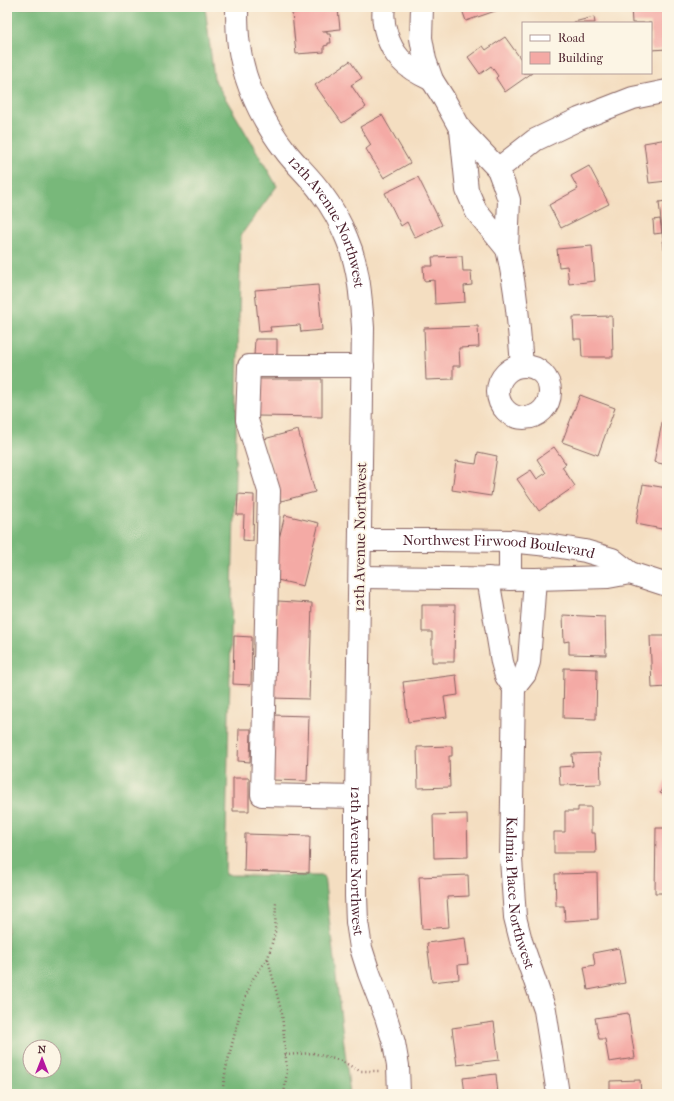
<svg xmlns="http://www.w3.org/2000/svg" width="674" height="1101" viewBox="0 0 674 1101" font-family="'IM FELL French Canon',serif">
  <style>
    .forest { fill: #78b87a; stroke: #616c52; fill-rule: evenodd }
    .building { fill: #f4aaa5 }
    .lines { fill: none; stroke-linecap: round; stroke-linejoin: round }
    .minor-casing { stroke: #866260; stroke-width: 24 }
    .path { stroke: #866260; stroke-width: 2.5; stroke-dasharray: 1 3; stroke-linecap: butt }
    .minor { stroke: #fff; stroke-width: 22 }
    .labels { text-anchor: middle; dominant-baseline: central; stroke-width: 3.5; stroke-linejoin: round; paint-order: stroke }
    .street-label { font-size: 15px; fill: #4a1f2b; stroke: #fcf5e5 }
  </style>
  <rect width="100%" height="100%" fill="#fcf5e5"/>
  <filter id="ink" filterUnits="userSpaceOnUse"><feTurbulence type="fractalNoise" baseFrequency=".025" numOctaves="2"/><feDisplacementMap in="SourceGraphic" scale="8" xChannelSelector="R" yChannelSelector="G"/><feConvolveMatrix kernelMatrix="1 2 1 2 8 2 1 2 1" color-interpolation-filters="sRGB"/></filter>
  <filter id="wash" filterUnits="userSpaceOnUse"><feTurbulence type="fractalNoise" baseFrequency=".012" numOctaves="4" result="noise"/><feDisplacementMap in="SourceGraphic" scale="16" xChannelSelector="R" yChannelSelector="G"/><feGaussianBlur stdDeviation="0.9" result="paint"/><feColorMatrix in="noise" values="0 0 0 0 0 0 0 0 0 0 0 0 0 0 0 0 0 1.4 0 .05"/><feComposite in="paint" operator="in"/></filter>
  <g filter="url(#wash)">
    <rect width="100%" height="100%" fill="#f4dec1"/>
    <!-- forest -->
    <path class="forest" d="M7 7H205L214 79 277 186 241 235 225 875 324 876 350 1094H7ZM30 1047H54V1071H30Z"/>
    <g id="blocks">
      <!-- building -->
      <path class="building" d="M461 7H503L504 8 466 21Z
        M631 7H667V49L651 50V23H632Z
        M338 9 340 29 323 31V32H327V34H330L331 43H328V45L324 46V52L296 54 292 13Z
        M594 17 595 23H574V22Z
        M505 37 523 62V73H532L505 92 496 78 498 76 491 66 480 74 468 57 483 46 486 50Z
        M350 61 362 78 351 85 366 107 342 123 315 85Z
        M382 115 410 163 384 178 366 149 371 145 360 127Z
        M667 139V181L649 183 644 143Z
        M589 166 609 204 561 228 549 205 578 189 571 176Z
        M418 177 442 225 415 238 407 222 401 226 385 193Z
        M667 201V249H664L659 202Z
        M660 219 662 233 654 234 653 220Z
        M592 246 595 281 569 284 567 266 559 267 557 249Z
        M462 256 463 271H471L472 285 464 286 465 302 435 304 434 280 424 281 423 266H433L432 257Z
        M318 285 322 330 301 332 300 325 270 327 271 331 259 332 255 290Z
        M612 316 613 357H582L581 339H574L573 317Z
        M478 326 479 347 459 348 460 366H453V379L426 380 424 328Z
        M255 339H277V356H254Z
        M257 379H322V417L257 416Z
        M580 395 615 408 598 455 562 442Z
        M663 418 667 419V465L654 462Z
        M298 430 315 492 281 501 264 439Z
        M554 447 566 464 562 467 575 486 539 511 517 479 531 470 537 479 546 473 537 459Z
        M478 452 497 456 491 496 452 490 456 461 476 464Z
        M643 484 667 488V530L636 524Z
        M238 494 254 495 253 541 243 540 244 515H237Z
        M285 515 319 523 303 586 269 578Z
        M278 601 312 603 309 699 271 698 275 655H276Z
        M422 605H455L454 662H432V632H422Z
        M563 615 605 617 606 655 569 654V641L564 642Z
        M234 636 252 637 251 685 233 684Z
        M650 636H667V687L652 688Z
        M564 668 597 669 596 719 563 718Z
        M456 675 458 695 444 697 447 717 408 722 403 682Z
        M272 715 309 716 307 781 271 780Z
        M239 729H251L250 762 238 761Z
        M452 746V756H449L450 787 418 788 417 747Z
        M600 753 601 784 560 785 559 767 573 766 572 754Z
        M233 778H249V811H233Z
        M667 778V796L660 793Z
        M578 807H591V833H595L596 853H554V832H565V811H578Z
        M467 814 468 857 434 858 433 815Z
        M656 828H667V893H655Z
        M245 834 310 836 309 873 244 871Z
        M597 873 598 919 565 921 564 906H556L555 874Z
        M468 875 469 896 447 897 449 927 422 929 419 877Z
        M465 938 468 964 458 965 459 979 432 982 427 943Z
        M619 948 625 983 588 990 584 967 595 965 593 953Z
        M628 1013 635 1058 609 1062 605 1039H599L595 1018Z
        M494 1022 499 1060 457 1065 452 1028Z
        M496 1074 498 1094H465L463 1078Z
        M640 1080 641 1094H610V1081Z"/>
    </g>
  </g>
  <g filter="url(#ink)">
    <use href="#blocks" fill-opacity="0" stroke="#866260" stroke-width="1"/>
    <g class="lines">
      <!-- minor casing -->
      <g class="minor-casing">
        <g id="minor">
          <path id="s1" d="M237 7C237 20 237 33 239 46 245 86 262 121 287 153 298 167 312 179 322 194 332 207 341 224 347 239 359 267 361 298 363 328L356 797V896L357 922 361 948 369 973 386 1017 394 1043 398 1066 399 1094"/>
          <path d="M384 7C381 24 389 47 400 59 408 68 421 75 432 80"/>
          <path d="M422 7 421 38 425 60 432 80 444 99 461 130 498 169 504 185 509 200 507 249 476 211 467 190 461 130"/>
          <path d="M498 169 535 140 579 119 633 98 667 91"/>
          <path d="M507 249C516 287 519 326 522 366"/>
          <circle cx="524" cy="392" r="26"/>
          <path id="s2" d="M360 540H434L510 541 548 545 585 551 612 559 630 573 667 585"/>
          <path d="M360 577 535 579 608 577 630 573"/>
          <path id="s3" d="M488 578 502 662 506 676 514 688 511 859 515 917 521 941 545 1010 558 1094"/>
          <path d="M510 579V541"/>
          <path d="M514 688 525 674 529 662 535 579"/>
          <path d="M356 797 262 795 269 491 247 420 249 366H363"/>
        </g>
      </g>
      <!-- path -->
      <path class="path" d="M268 959 282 1014 287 1071 284 1094
        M285 1055 313 1053 341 1061 360 1071H379
        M222 1094 226 1068 241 1009 252 980 268 958 275 932 276 902"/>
      <!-- minor -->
      <use href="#minor" class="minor"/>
    </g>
  </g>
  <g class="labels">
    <!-- street labels -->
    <g class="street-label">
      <text stroke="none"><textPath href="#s1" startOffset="239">12th Avenue Northwest</textPath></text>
      <text transform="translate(360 537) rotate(-89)">12th Avenue Northwest</text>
      <text stroke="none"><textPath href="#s2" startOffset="139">Northwest Firwood Boulevard</textPath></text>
      <text stroke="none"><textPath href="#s1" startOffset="887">12th Avenue Northwest</textPath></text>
      <text stroke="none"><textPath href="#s3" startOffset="320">Kalmia Place Northwest</textPath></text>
    </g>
  </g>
  <!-- margin -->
  <rect width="674" height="1101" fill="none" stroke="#fcf5e5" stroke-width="24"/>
  <!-- legend -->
  <rect x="522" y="22" width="130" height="52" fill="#fcf5e5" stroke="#b59f9b"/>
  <rect x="530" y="35" width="20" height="6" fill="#ffffff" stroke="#b59f9b"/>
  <text x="558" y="42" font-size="12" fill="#4a1f2b">Road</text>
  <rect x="530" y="52" width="20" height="12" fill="#f4aaa5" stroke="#b59f9b"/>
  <text x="558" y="62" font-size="12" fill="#4a1f2b">Building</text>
  <!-- north arrow -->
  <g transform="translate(42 1059)"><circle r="19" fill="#fcf5e5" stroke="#b59f9b"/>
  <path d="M0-3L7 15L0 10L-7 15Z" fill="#b5179e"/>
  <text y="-6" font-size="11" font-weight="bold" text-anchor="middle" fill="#4a1f2b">N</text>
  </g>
</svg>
